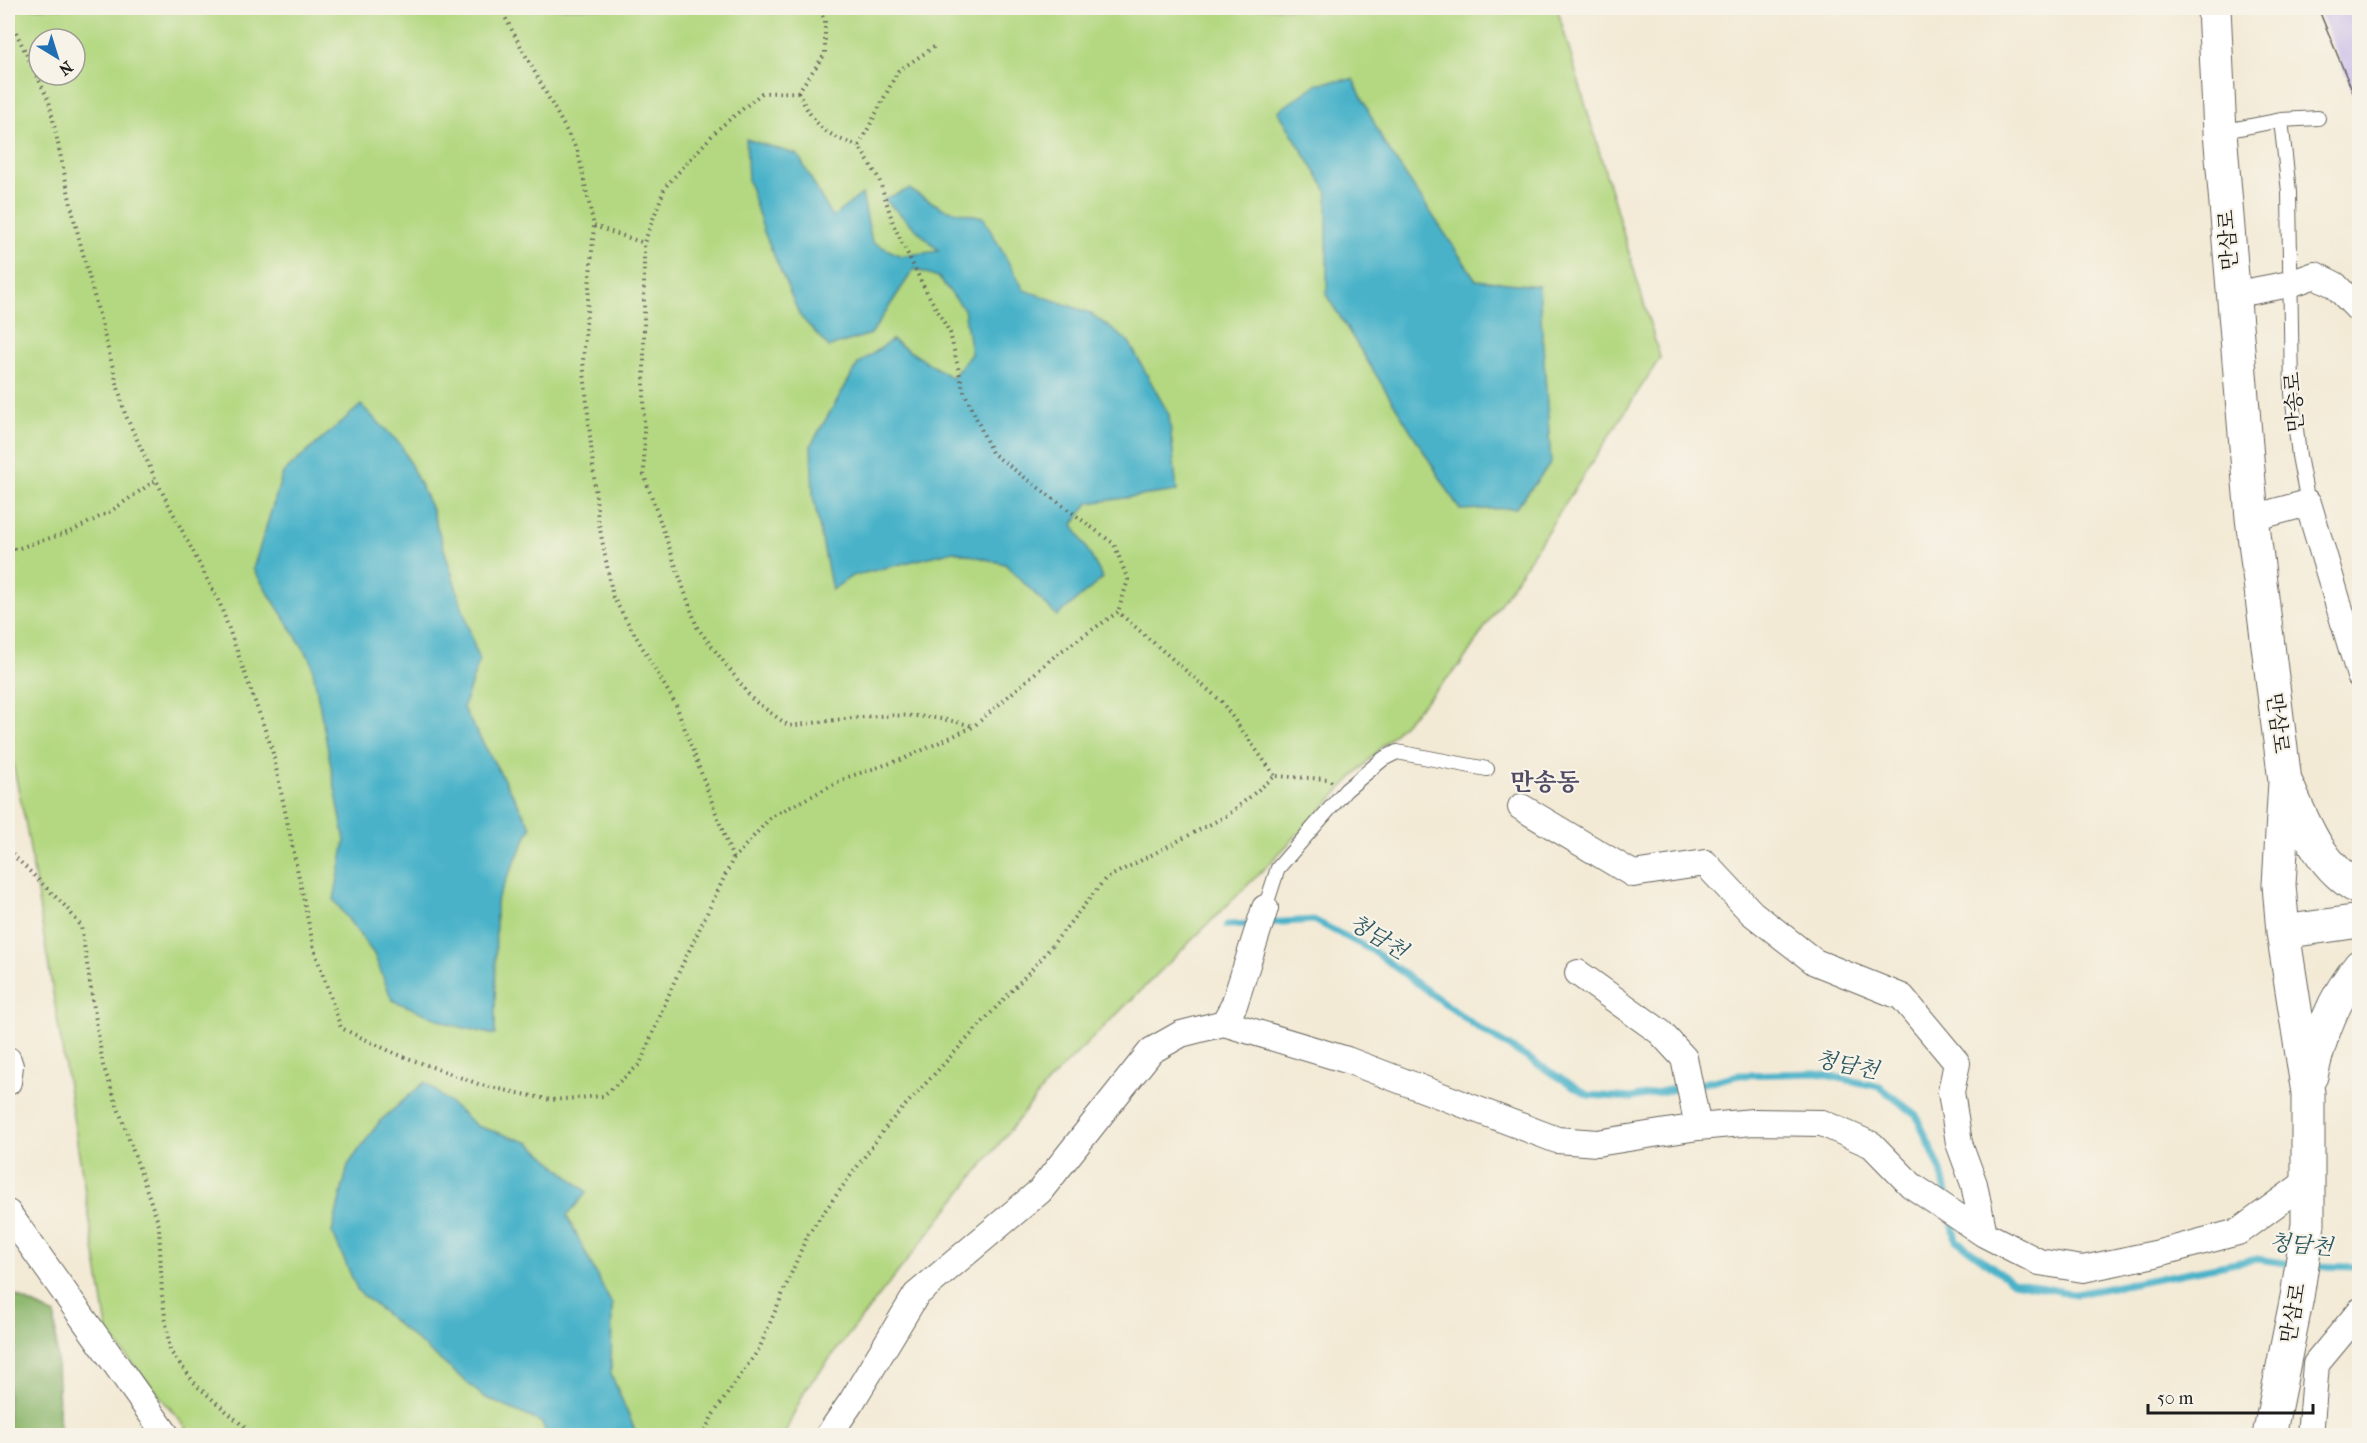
<svg xmlns="http://www.w3.org/2000/svg" width="2367" height="1443" viewBox="0 0 2367 1443" font-family="'IM FELL French Canon','Noto Serif KR',serif">
  <style>
    .green { fill: #b4d881; stroke: #687a4e; stroke-width: 1.5; fill-rule: evenodd }
    .forest { fill: #8fb86f; stroke: #566a46; stroke-width: 1.5 }
    .water { fill: #4ab2c9; stroke: #336772; stroke-width: 1.5 }
    .lines { fill: none; stroke-linecap: round; stroke-linejoin: round }
    .stream { stroke: #4ab2c9; stroke-width: 7 }
    .building { fill: #b09feb }
    .lane-casing { stroke: #67645d; stroke-width: 16 }
    .street-casing { stroke: #67645d; stroke-width: 28 }
    .secondary-casing { stroke: #67645d; stroke-width: 35 }
    .path { stroke: #67645d; stroke-width: 4; stroke-dasharray: 1.5 4.5; stroke-linecap: butt }
    .lane { stroke: #fff; stroke-width: 14 }
    .street { stroke: #fff; stroke-width: 26 }
    .secondary { stroke: #fff; stroke-width: 33 }
    .labels { text-anchor: middle; dominant-baseline: central; stroke-width: 4.5; stroke-linejoin: round; paint-order: stroke }
    .street-label { font-size: 21px; fill: #1c1c1c; stroke: #f7f3e8 }
    .water-label { font-size: 22px; font-style: italic; fill: #2e5861; stroke: #f7f3e8 }
    .quarter-label { font-size: 24px; font-weight: bold; fill: #504a64; stroke: #f7f3e8 }
  </style>
  <rect width="100%" height="100%" fill="#f7f3e8"/>
  <filter id="ink" filterUnits="userSpaceOnUse"><feTurbulence type="fractalNoise" baseFrequency=".0167" numOctaves="2"/><feDisplacementMap in="SourceGraphic" scale="12" xChannelSelector="R" yChannelSelector="G"/><feConvolveMatrix kernelMatrix="1 2 1 2 8 2 1 2 1" color-interpolation-filters="sRGB"/></filter>
  <filter id="wash" filterUnits="userSpaceOnUse"><feTurbulence type="fractalNoise" baseFrequency=".008" numOctaves="4" result="noise"/><feDisplacementMap in="SourceGraphic" scale="24" xChannelSelector="R" yChannelSelector="G"/><feGaussianBlur stdDeviation="1.35" result="paint"/><feColorMatrix in="noise" values="0 0 0 0 0 0 0 0 0 0 0 0 0 0 0 0 0 1.4 0 .05"/><feComposite in="paint" operator="in"/></filter>
  <g filter="url(#wash)">
    <rect width="100%" height="100%" fill="#f3ead5"/>
    <!-- green -->
    <path class="green" d="M8 8H1557L1660 358 1461 664 1272 861 1048 1082 805 1390 784 1435H192L108 1334 26 825 8 741ZM39 39H75V75H39Z"/>
    <!-- forest -->
    <path class="forest" d="M8 1292 55 1315 60 1435H8Z"/>
    <!-- water -->
    <path class="water" d="M1353 79 1384 143 1476 280 1539 286 1551 463 1516 508 1460 510 1327 296V191L1278 111 1319 83Z
      M746 139 798 155 832 217 862 194 872 242 901 256 939 251 884 199 909 189 944 209 983 217 1024 290 1090 313 1129 342 1169 415 1177 491 1088 503 1073 524 1103 578 1057 616 1005 564 954 551 852 576 832 590 813 496 811 445 858 364 892 340 952 378 971 354 964 309 938 277 914 269 871 334 829 347 800 316 764 232 748 180Z
      M361 405 401 445 431 507 479 661 463 708 531 827 496 902 495 1035 452 1025 392 1000 374 954 334 900 345 841 311 660 253 569 283 473Z
      M425 1082 477 1126 530 1143 587 1192 567 1216 612 1305 611 1374 637 1435H547L541 1422 484 1397 358 1291 332 1232 348 1165 380 1121Z"/>
    <g class="lines">
      <!-- stream -->
      <path class="stream" d="M1266 923 1314 920 1373 951 1477 1027 1588 1095 1631 1098 1684 1087
        M1227 925 1255 924
        M1695 1085 1739 1075 1817 1073 1880 1087 1916 1115 1941 1171 1948 1201
        M1952 1221 1956 1240 2013 1282 2076 1294 2257 1259 2293 1264
        M2310 1266 2360 1267"/>
    </g>
    <g id="blocks">
      <!-- building -->
      <path class="building" d="M2318 8H2360V107H2359Z"/>
    </g>
  </g>
  <g filter="url(#ink)">
    <use href="#blocks" fill-opacity="0" stroke="#67645d" stroke-width="1.5"/>
    <g class="lines">
      <!-- lane casing -->
      <g class="lane-casing">
        <path id="lane" d="M2281 120 2289 192 2292 393 2299 456 2308 503
          M2220 132 2281 120 2318 118
          M1265 908 1278 868 1346 790 1383 759 1397 752 1487 769"/>
      </g>
      <!-- street casing -->
      <g class="street-casing">
        <path id="street" d="M2232 295 2290 284 2315 275 2335 285 2360 311
          M2252 518 2308 503 2360 676
          M1521 807 1633 874 1705 863 1752 913 1815 962 1902 997 1957 1063 1951 1092 1959 1143 1974 1184 1984 1234
          M1578 973 1660 1032 1684 1058 1698 1127
          M1224 1023 1234 1005 1265 908
          M8 1060 10 1066 8 1082
          M8 1213 167 1436
          M828 1436 852 1401 916 1295 1040 1191 1151 1051 1181 1034 1224 1023 1347 1060 1557 1140 1597 1143 1698 1127 1753 1122 1822 1123 1872 1145 1911 1185 1984 1234 2039 1262 2083 1269 2155 1254 2238 1232 2309 1180
          M2310 1436 2316 1364 2360 1311"/>
      </g>
      <!-- secondary casing -->
      <g class="secondary-casing">
        <path id="secondary" d="M2214 8 2220 132 2252 518 2285 781 2279 885 2283 932 2308 1093V1224L2297 1297 2269 1436
          M2287 785C2305 825 2319 866 2360 889
          M2283 932 2360 921
          M2311 1076C2320 1036 2333 998 2360 966"/>
      </g>
      <!-- path -->
      <path class="path" d="M500 8 578 152 594 226 583 361 598 519 613 597 676 705 733 859
        M8 16 49 101 74 219 125 414 156 480 220 604 272 749 314 949 341 1028 394 1053 481 1085 551 1100 603 1096 640 1064 675 980 733 859 771 817 848 777 903 759 973 727 1057 654 1118 612 1221 701 1275 776
        M934 47 898 71 859 146 879 179 894 226 924 287 950 333 963 389 992 453 1114 544 1128 580 1118 612
        M798 92 762 93 717 130 665 187 644 243V475L697 627 753 700 789 726C855 718 907 707 972 726
        M798 92 825 54V20L819 8
        M798 92C814 125 824 135 859 146
        M594 226 644 243
        M8 548 16 549 72 531 111 511 156 480
        M8 850 66 907 81 926 103 1065 159 1225 162 1295 170 1351 197 1386 255 1436
        M703 1436 712 1416 759 1349 808 1234 889 1123 1042 958 1105 879 1228 815 1275 776 1328 779 1332 782"/>
      <!-- lane -->
      <use href="#lane" class="lane"/>
      <!-- street -->
      <use href="#street" class="street"/>
      <!-- secondary -->
      <use href="#secondary" class="secondary"/>
    </g>
  </g>
  <g class="labels">
    <!-- street labels -->
    <g class="street-label">
      <text transform="translate(2228 240) rotate(-94)">만삼로</text>
      <text transform="translate(2294 402) rotate(-94)">만송로</text>
      <text transform="translate(2278 723) rotate(83)">만삼로</text>
      <text transform="translate(2293 1313) rotate(-80)">만삼로</text>
    </g>
    <!-- water labels -->
    <g class="water-label">
      <text transform="translate(1378 937) rotate(32)">청담천</text>
      <text transform="translate(1847 1065) rotate(12)">청담천</text>
      <text transform="translate(2301 1245) rotate(5)">청담천</text>
    </g>
    <!-- quarter labels -->
    <g class="quarter-label">
      <text x="1545" y="782">만송동</text>
    </g>
  </g>
  <!-- margin -->
  <rect width="2367" height="1443" fill="none" stroke="#f7f3e8" stroke-width="30"/>
  <!-- north arrow -->
  <g transform="translate(57 57) rotate(142)"><circle r="28" fill="#f7f3e8" stroke="#9f9d96" stroke-width="1.5"/>
  <path d="M0-4.5L10 22L0 15L-10 22Z" fill="#1f6fb2"/>
  <text y="-9" font-size="16" font-weight="bold" text-anchor="middle" fill="#1c1c1c">N</text>
  </g>
  <!-- scale -->
  <path d="M2148 1404v9h165v-9" fill="none" stroke="#1c1c1c" stroke-width="3"/>
  <text x="2157" y="1404" font-size="18" fill="#1c1c1c" stroke="#f7f3e8" stroke-width="4.5" paint-order="stroke">50 m</text>
</svg>
